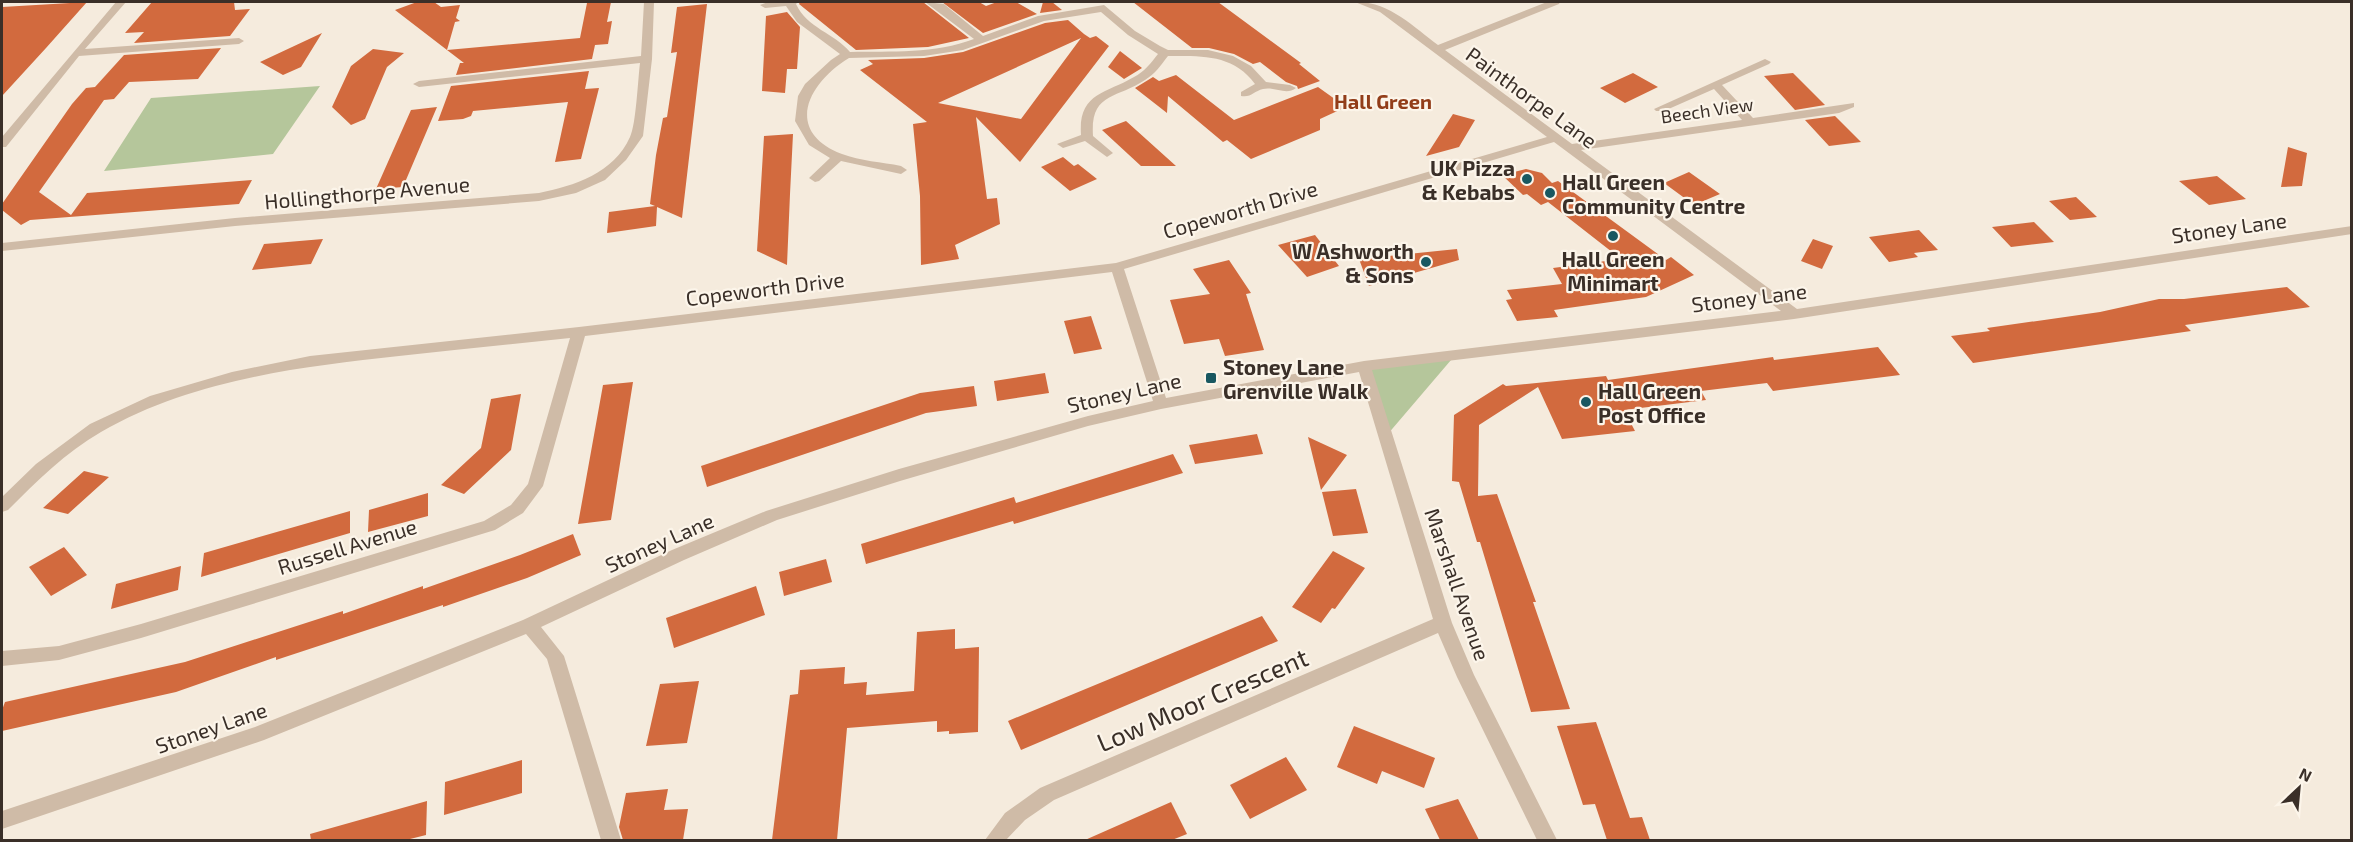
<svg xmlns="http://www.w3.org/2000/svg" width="2353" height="842" viewBox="0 0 2353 842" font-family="'Exo 2',sans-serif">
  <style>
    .green { fill: #b5c69b }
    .building { fill: #d26a3e; fill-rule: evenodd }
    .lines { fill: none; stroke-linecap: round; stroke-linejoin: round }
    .minor { fill: #cfbba7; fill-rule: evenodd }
    .poi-dot { fill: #195861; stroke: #fcf5ea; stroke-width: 2 }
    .labels { text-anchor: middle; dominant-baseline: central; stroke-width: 4.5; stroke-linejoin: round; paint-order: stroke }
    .far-street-label { font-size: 18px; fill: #3a2f28; stroke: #fcf5ea }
    .far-quarter-label { font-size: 20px; font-weight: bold; fill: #923d19; stroke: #fcf5ea }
    .street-label { font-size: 21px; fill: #3a2f28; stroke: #fcf5ea }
    .poi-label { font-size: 21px; font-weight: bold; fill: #3a2f28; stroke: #fcf5ea; text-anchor: start }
    .near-street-label { font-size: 26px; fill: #3a2f28; stroke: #fcf5ea }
  </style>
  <rect width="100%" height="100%" fill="#f5ebdd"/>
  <!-- green -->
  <path class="green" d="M320 86 273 154 104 171 151 98Z
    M1457 353 1387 435 1364 366Z"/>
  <!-- building -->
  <path class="building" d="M87 2 46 48 2 96V7Z
    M152 2H234L235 10 250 9 230 36 134 43 144 32 125 33Z
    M417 2H434L441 7 460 5 456 18 460 21 455 22 447 50 395 10Z
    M611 2 607 22 612 21 608 44 595 45 592 59 456 75 460 63H464L447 50 580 38 587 3Z
    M800 2H923L969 38 928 47 856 50 799 4Z
    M942 2H979L986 6 997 2H1016L1037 14 983 33Z
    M1043 2H1052L1062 10 1040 13Z
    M1133 2H1218L1301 63 1299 64 1320 81 1298 89 1297 86 1286 82 1260 62 1253 64 1234 54 1209 48H1192Z
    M707 4 682 218 657 207 656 226 607 233 609 212 655 206 650 204 656 155 663 118 667 117 677 52 671 53 677 7Z
    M787 12 800 27 797 69H787L785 93 762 91 766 16Z
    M1068 20 1084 34 1090 38 1096 36 1109 46 1020 162 976 117 987 199 997 198 1000 224 955 245 959 259 921 265 920 196 913 124 927 122 860 70 873 64 868 60 924 58 963 52 1045 23ZM1081 38 1021 119 938 103Z
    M322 33 301 67 283 75 260 62Z
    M221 48 198 79 129 82 114 99 104 100 39 192 71 215 87 193 252 180 239 204 30 220 21 225 2 210V204L72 104 86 88 95 87 124 55Z
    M373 49 404 53 387 67 365 119 351 125 332 107 351 66Z
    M1120 51 1142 68 1124 79 1108 67Z
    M589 71 585 89 599 88 581 159 555 162 568 102 473 111 471 116 463 119 438 121 451 86Z
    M1633 73 1658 87 1625 103 1600 88Z
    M1793 73 1825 105 1795 110 1764 76Z
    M1176 75 1234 120 1318 87 1346 107 1320 119V130L1251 159 1227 140 1223 142 1168 96 1167 113 1135 88 1153 77 1159 81Z
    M437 107 403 187 376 189 411 110Z
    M1453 114 1475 120 1459 147 1426 156Z
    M1835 116 1861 142 1829 146 1805 120Z
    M1126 121 1176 166H1141L1102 130Z
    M793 134 790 194 787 265 757 251 764 136Z
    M2288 147 2307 153 2302 186 2281 187Z
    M1063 157 1074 166 1078 164 1097 179 1070 191 1041 167Z
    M1526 169 1542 173 1552 183 1558 181 1666 260 1671 257 1694 275 1646 297 1554 310 1558 317 1517 321 1506 300 1512 299 1507 290 1562 284 1553 268 1621 259 1548 202 1541 205 1527 194 1523 195 1502 175Z
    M1689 172 1720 194 1694 205 1664 183Z
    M2217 176 2246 199 2209 205 2179 181Z
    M2076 197 2097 217 2070 220 2049 201Z
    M2034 222 2054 242 2011 247 1992 227Z
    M1919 230 1938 250 1914 253 1918 257 1889 262 1869 237Z
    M1315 235 1339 266 1307 277 1278 245Z
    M323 239 311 264 252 270 264 244Z
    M1813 239 1833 246 1822 269 1801 261Z
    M1457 249 1459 260 1369 286 1359 259Z
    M1229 260 1251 293 1246 294 1264 350 1225 356 1219 339 1184 344 1170 300 1210 294 1193 269Z
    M2287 287 2310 307 2185 325 2191 331 1973 363 1951 336 1990 331 1987 328 2100 312 2159 299H2184Z
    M1091 316 1102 349 1074 354 1064 321Z
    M1878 347 1900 375 1773 391 1767 383 1701 391 1706 400 1624 410 1635 431 1562 439 1538 387 1479 425 1478 496 1497 494 1536 602H1533L1570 709 1531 712 1480 542H1477L1459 482 1452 481 1454 415 1503 384 1506 386 1606 376 1608 380 1773 357 1774 360Z
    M1045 373 1049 393 997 401 994 381Z
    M633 382 611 520 578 524 603 385Z
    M974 386 977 406 926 413 707 487 701 466 920 393Z
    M521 394 511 450 464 494 441 485 481 448 491 399Z
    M1257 434 1263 454 1195 464 1189 445Z
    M1308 437 1347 455 1321 490Z
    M1173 454 1183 473 1014 524 1013 521 866 564 861 544 1014 497 1016 503Z
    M84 471 109 477 68 514 43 508Z
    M1356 489 1368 533 1333 536 1322 492Z
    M428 493V516L368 532 369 510Z
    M350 511V533L201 577 204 553Z
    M573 534 581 555 527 578 443 607V605L276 660V657L176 692 2 731V710L5 702 185 662 343 611V614L423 586V589L520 555Z
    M64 547 87 575 51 596 29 567Z
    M1333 551 1365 568 1335 609 1332 608 1321 623 1292 607Z
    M826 559 832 582 784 596 779 572Z
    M181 566 178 590 111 609 116 584Z
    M756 586 765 615 674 648 666 618Z
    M1262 616 1278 641 1021 750 1008 721Z
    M955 629V649L979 647 978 732 949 734V731L937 732V721L847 728 837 840H772L790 695 798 694 800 670 845 667 844 684 867 682 866 695 914 691 917 632Z
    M699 681 687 743 646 746 660 684Z
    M1596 722 1630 818 1642 817 1650 840H1607L1595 804 1583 805 1557 726Z
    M1354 726 1435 758 1424 788 1382 771 1377 784 1337 767Z
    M1286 757 1307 790 1250 819 1230 785Z
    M522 760V793L444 815 445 782Z
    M668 789 664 810 688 809 683 840H623L619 827 626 793Z
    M1458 799 1479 840H1440L1425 809Z
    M427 801 426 835 406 840H311L310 834Z
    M1171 802 1187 834 1172 840H1085Z"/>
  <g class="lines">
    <!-- minor -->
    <path class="minor" d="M116 2H126L85 49 239 38 244 41 239 44 79 56 6 147H2V137Z
      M644 2H654L652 59 643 136 626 160 605 180 576 193 539 201 235 226 2 251V243L235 218 539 193C574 186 614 173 630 137 636 125 638 79 640 63L419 87 413 84 419 81 641 56Z
      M768 2H798L796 4C807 28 834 33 850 52 891 51 935 54 974 39L925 2 944 4 983 36 1038 16 1104 5 1135 31 1160 46 1168 50H1208L1233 56 1251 66 1266 82 1290 85 1296 88C1286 96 1274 86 1263 89 1254 91 1251 98 1241 96V92L1255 84C1233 54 1202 56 1168 56 1161 65 1155 74 1145 80 1117 99 1090 92 1093 136L1113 153 1107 157 1085 141 1063 148 1057 144 1081 135C1078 93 1105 94 1134 77 1144 72 1151 63 1158 54L1128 35 1101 12 1044 21 963 50 924 56 849 58C808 83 783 131 842 154 860 161 882 162 901 166L907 170 901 174 841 161 819 181 815 182 809 178 830 158 809 145 795 121 798 96 805 84 831 60 840 54 797 22 786 6 765 8 760 5Z
      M1355 2C1387 0 1414 27 1438 45L1547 2H1560L1559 4 1445 50 1572 144 1742 120 1714 89 1664 111H1656L1654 109 1765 59 1771 62 1769 64 1722 85 1753 118 1854 103V107L1839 113 1581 150 1797 309 2352 226V234L1794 319 1372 370 1452 623 1474 675 1557 840H1537L1457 677 1438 633 1054 800 1025 820 1006 840H985L1005 813 1040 788 1433 619 1359 372 1161 409 1088 426 900 481 777 520 684 560 541 627 564 656 621 840H601L547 659 526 634 264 740 2 829V811L255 727 523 620 672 550 766 511 899 469 1088 416 1153 401 1112 272 585 336 543 486 523 513 495 530 141 638 59 660 2 666V651L59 646 141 624 484 521 511 505 528 484 570 338C513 344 456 350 399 356 298 367 191 380 101 432 66 452 36 482 8 510L2 512V497L36 464 90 424 150 396 232 372 310 356 579 327 1116 263 1547 137 1380 12ZM1554 142 1781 311 1364 361 1166 398 1124 269Z"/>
  </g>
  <!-- markers -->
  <g class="poi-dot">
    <circle cx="1527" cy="179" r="6"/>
    <circle cx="1550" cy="193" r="6"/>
    <circle cx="1613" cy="236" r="6"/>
    <circle cx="1426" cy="262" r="6"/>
    <rect x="1205" y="372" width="12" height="12" rx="3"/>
    <circle cx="1586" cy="402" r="6"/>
  </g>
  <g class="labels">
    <!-- far-street labels -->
    <g class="far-street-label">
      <text transform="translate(1707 110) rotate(-8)">Beech View</text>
    </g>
    <!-- far-quarter labels -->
    <g class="far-quarter-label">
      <text x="1383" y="101">Hall Green</text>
    </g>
    <!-- street labels -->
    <g class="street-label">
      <text transform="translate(1532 97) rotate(36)">Painthorpe Lane</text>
      <text transform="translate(367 192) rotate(-5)">Hollingthorpe Avenue</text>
      <text transform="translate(1240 209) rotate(-16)">Copeworth Drive</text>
      <text transform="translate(2229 227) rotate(-8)">Stoney Lane</text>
      <text transform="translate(765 288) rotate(-7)">Copeworth Drive</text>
      <text transform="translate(1749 297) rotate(-7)">Stoney Lane</text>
      <text transform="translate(1124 392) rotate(-13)">Stoney Lane</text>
      <text transform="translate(659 542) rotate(-24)">Stoney Lane</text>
      <text transform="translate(347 546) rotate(-17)">Russell Avenue</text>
      <text transform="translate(1458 584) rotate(71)">Marshall Avenue</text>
      <text transform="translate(211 727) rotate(-19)">Stoney Lane</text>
    </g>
    <!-- poi labels -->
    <g class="poi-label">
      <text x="1515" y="167" text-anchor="end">UK Pizza<tspan x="1515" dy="24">&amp; Kebabs</tspan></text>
      <text x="1562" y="181">Hall Green<tspan x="1562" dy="24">Community Centre</tspan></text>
      <text x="1414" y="250" text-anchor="end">W Ashworth<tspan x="1414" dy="24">&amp; Sons</tspan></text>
      <text x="1613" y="258" text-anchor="middle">Hall Green<tspan x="1613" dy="24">Minimart</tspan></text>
      <text x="1223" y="366">Stoney Lane<tspan x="1223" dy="24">Grenville Walk</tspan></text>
      <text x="1598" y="390">Hall Green<tspan x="1598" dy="24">Post Office</tspan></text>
    </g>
    <!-- near-street labels -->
    <g class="near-street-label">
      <text transform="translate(1202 699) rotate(-23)">Low Moor Crescent</text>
    </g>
  </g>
  <!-- border -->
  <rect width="2353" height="842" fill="none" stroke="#3a2f28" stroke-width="6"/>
  <!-- north arrow -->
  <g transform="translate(2299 788) rotate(26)" stroke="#fcf5ea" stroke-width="4.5" paint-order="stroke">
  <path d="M0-4.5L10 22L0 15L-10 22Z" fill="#3a2f28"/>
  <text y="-9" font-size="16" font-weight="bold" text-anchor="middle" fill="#3a2f28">N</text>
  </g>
</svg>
